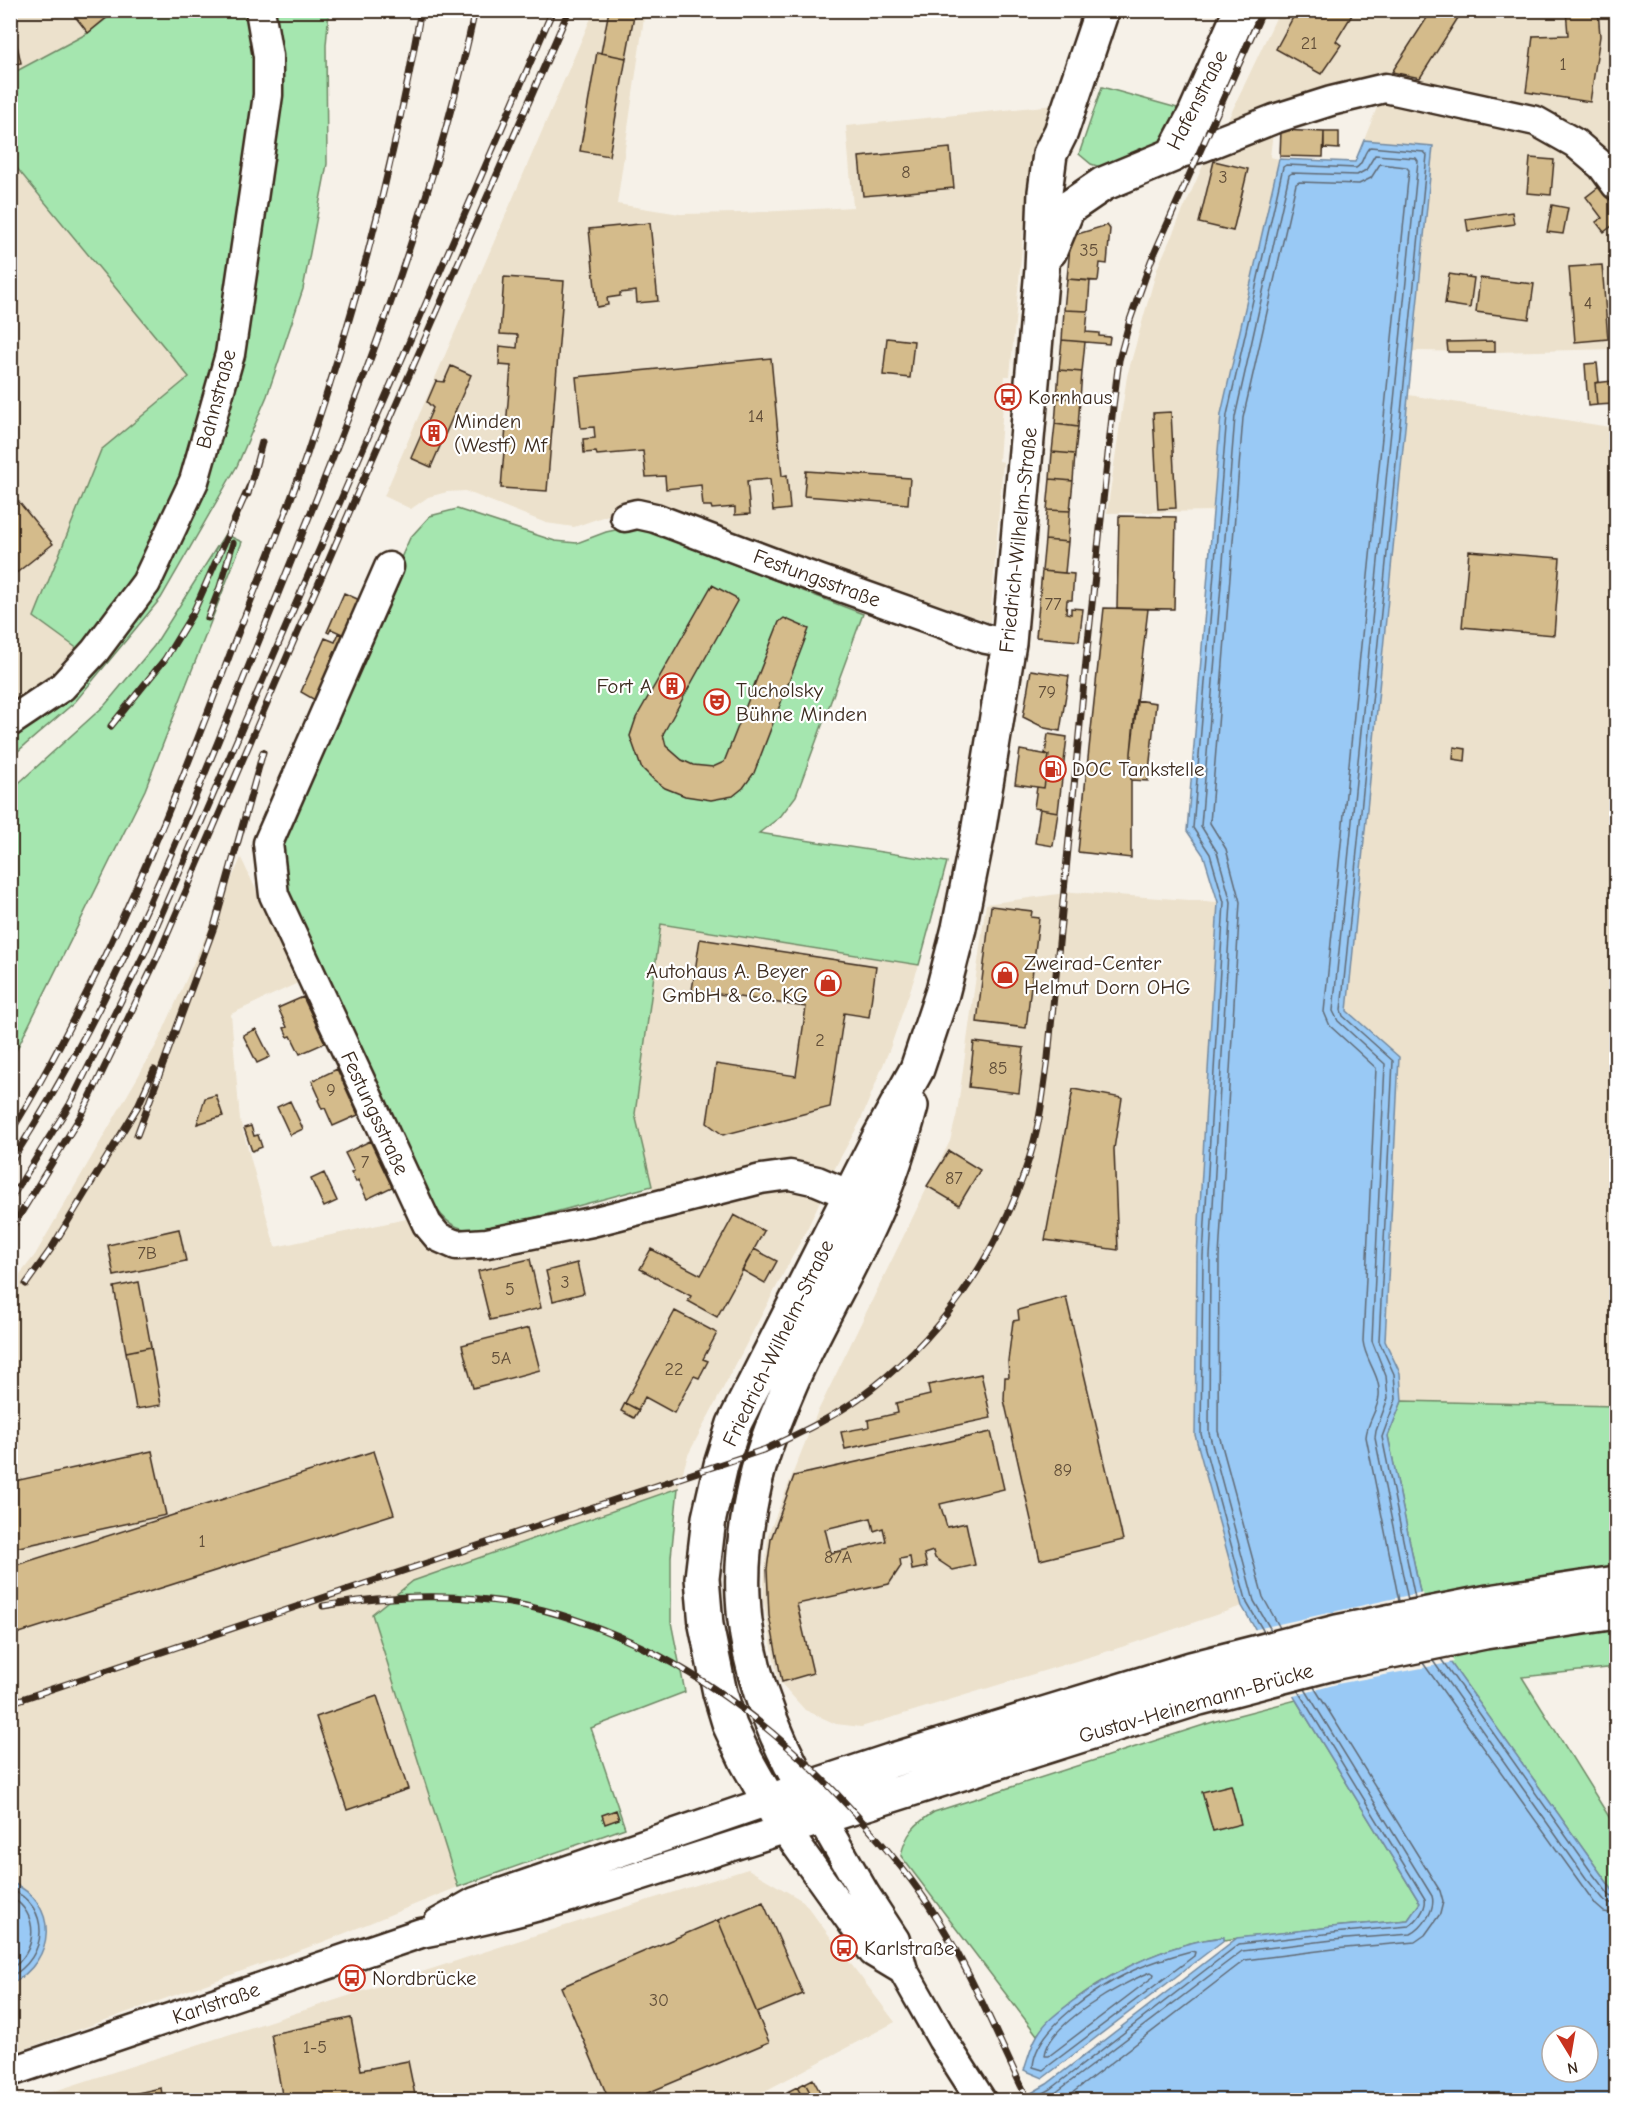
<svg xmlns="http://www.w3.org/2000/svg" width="1627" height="2111" viewBox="0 0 1627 2111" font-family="'Comic Neue',sans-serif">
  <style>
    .built { fill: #ece1cc }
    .green { fill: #a5e6af; stroke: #708866; stroke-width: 1.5 }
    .water { fill: #99c9f5; stroke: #73899f; stroke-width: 1.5; fill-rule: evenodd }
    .pier { fill: #f6f1e8 }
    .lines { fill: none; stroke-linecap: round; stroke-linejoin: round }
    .shore { stroke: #616a74; stroke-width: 1.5 }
    .building { fill: #d4bb8b; stroke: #3b2a1e; stroke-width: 1.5; fill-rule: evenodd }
    .minor-casing { stroke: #3b2a1e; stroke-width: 33 }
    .major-casing { stroke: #3b2a1e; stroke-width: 38 }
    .minor { stroke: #fff; stroke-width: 28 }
    .major { stroke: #fff; stroke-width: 33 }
    .rail-casing { stroke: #3b2a1e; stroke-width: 7 }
    .rail { stroke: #fff; stroke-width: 4.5; stroke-dasharray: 14; stroke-linecap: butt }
    .labels { text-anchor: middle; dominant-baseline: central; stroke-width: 4.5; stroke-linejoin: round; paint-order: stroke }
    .number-label { font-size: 18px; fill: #614e39 }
    .street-label { font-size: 21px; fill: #3b2a1e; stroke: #fff }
    .poi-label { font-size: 21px; fill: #3b2a1e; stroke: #fff; text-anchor: start }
  </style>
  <rect width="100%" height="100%" fill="#f6f1e8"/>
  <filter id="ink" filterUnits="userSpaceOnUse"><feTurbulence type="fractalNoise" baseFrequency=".0167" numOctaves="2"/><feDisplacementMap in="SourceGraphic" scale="12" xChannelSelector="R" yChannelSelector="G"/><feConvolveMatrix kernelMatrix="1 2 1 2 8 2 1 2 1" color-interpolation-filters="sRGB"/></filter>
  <g filter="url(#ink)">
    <!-- built -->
    <path class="built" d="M11 11H116L88 33 11 74Z
      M594 11H645L617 204 680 214 741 213 853 207 846 126 1055 105 1024 226 1010 376H1005L999 461 1003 462 990 622 638 508 614 513 574 527 546 523 465 491 447 492 428 497 411 509 384 496Z
      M1281 11H1612L1616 127 1606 152 1387 76 1225 126 1275 20Z
      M1380 100 1522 129 1568 152 1599 182 1616 204V349L1495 352 1413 351 1433 147 1364 140Z
      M1273 132 1270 157 1279 159 1221 414 1213 511 1107 513 1127 376 1157 269 1204 163Z
      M10 161 190 377 101 450 83 653 10 711Z
      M1409 395 1616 428V1406L1402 1401 1400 1373 1385 1341 1399 1057 1347 1011Z
      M241 858 300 982 231 1014 240 1120 275 1247 411 1218 447 1252 467 1259 658 1217 635 1114 661 924 919 965 890 1048 860 1122 837 1164 808 1227 688 1455 678 1488 413 1581 372 1614 458 1887 323 1942 11 2054 10 1287 35 1255 158 1042Z
      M1073 892 1218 902 1197 1256 1195 1434 1242 1606 1125 1646 861 1727 836 1724 805 1710 778 1680 763 1599 768 1535 817 1413 950 1141 957 1113 986 904Z
      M748 1869 803 1901 895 2022 748 2100H27L536 1935Z"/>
    <!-- green -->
    <path class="green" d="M242 10C255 27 256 53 258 73L222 404 274 11H329L326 45 327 164 303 289 267 396 237 466 161 598 75 702 11 757V733L82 652 34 617 101 450 189 377 11 161V74L88 33 116 11Z
      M1102 87 1181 109 1163 144 1103 168 1091 164 1079 154Z
      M457 509 555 541 577 543 606 532 634 526 863 614 796 796 780 817 759 833 947 862 919 965 661 924 635 1114 652 1186 481 1232C454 1229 446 1224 431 1201L283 893 279 827 410 538 430 516Z
      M225 534 242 542 145 790 11 1061V790L105 705 154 646Z
      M1402 1401 1616 1406V1667L1522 1677 1616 1828V1895L1428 1631 1388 1436Z
      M678 1488 671 1557V1622L685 1692 591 1728 625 1828 458 1887 372 1614 413 1581Z
      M1296 1700 1420 1903 1408 1920 1332 1927 1224 1940 1223 1937C1159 1944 1079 1986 1037 2035L901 1856C905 1834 916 1823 934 1812L1216 1721Z"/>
    <!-- water -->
    <path class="water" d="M1364 140 1433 146 1347 1011 1399 1057 1385 1341 1400 1373 1402 1401 1388 1436 1428 1631 1616 1895V2100L1296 2099 1287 2100H1019L1047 2084 1237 1938 1332 1927 1408 1920 1420 1903 1296 1700 1242 1606 1195 1435 1197 1256 1218 902 1204 856 1187 831 1221 414 1279 159 1355 162ZM1552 2036H1588V2072H1552Z
      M11 1882C60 1904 56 1960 11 1984Z
      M1224 1937V1940L1043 2078 1024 2070C1028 2059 1031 2046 1037 2036 1045 2021 1060 2011 1073 2001 1117 1969 1169 1943 1224 1937Z"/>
    <!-- pier -->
    <path class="pier" d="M1423 1592 1431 1629 1454 1662 1337 1684 1290 1697 1252 1630Z"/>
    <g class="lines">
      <!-- shore -->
      <path class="shore" d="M1280 1628 1263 1597 1218 1431 1219 1257 1240 902 1226 849 1210 823 1243 418 1296 184 1299 182 1359 184 1371 178 1380 164 1406 167 1409 170 1324 1012 1330 1026 1376 1068 1363 1341C1365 1361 1381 1375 1379 1396 1378 1410 1367 1422 1366 1437L1399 1601
        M1271 1630 1254 1601 1209 1433 1210 1256 1231 902 1217 852 1201 826 1235 417 1289 175 1292 173 1357 175 1366 170 1375 155 1416 158 1418 161 1333 1011 1338 1021 1385 1064 1372 1341 1386 1376 1388 1398 1376 1431 1375 1438 1408 1600
        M1264 1632 1247 1603 1201 1434 1203 1256 1224 902 1210 854 1193 828 1227 415 1283 167 1286 165 1356 168C1364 164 1363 152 1370 147L1424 152 1427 155 1341 1010 1343 1016 1393 1061 1379 1341 1394 1374 1396 1399 1382 1437 1415 1598
        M1441 1659 1592 1873 1610 1896 1616 1898
        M1433 1661 1586 1878 1605 1901 1616 1905
        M1423 1663 1596 1905 1604 1912 1616 1914
        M10 1889C52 1907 48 1957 10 1977
        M10 1897C40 1912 38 1953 10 1969
        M1191 1951 1195 1952 1194 1956 1043 2070 1033 2067C1035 2027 1100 1986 1134 1970 1152 1962 1172 1956 1191 1951Z
        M1151 1972 1154 1974 1153 1977 1049 2056H1045C1047 2024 1124 1982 1151 1972Z
        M1031 2100 1051 2089 1239 1944 1333 1933 1409 1926C1417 1921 1427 1908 1425 1899L1298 1691
        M1046 2100 1242 1951 1333 1940 1411 1934C1423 1928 1436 1909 1432 1896L1305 1689
        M1063 2100 1245 1960 1334 1949 1415 1942 1425 1935 1440 1914 1443 1902 1440 1891 1314 1687"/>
    </g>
    <!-- building -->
    <path class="building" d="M70 10H116L88 33Z
      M609 10H635L626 58 601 53Z
      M1297 10H1355L1336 41 1341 45 1321 74 1276 49Z
      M1432 10H1463L1420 78 1392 72Z
      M1566 10H1598L1600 36 1590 102 1526 92 1533 36 1568 35Z
      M10 14 21 63 10 65Z
      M597 52 626 58 609 156 580 151Z
      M1281 130 1324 132 1323 157 1280 156Z
      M1324 132H1339V149L1324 148Z
      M950 148 954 188 863 196 859 157Z
      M1530 158 1554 160 1551 195 1527 193Z
      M1214 161 1248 169 1233 231 1199 223Z
      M1600 186 1616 207V223L1604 232 1596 222 1602 218 1586 197Z
      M1552 205 1568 208 1563 234 1547 232Z
      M1512 212 1514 224 1468 231 1466 219Z
      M650 223 658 301 637 303 636 291 620 293V296L607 298 608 305 597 307 589 229Z
      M1107 225 1110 229 1107 264 1100 263 1098 281 1067 279 1071 236Z
      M1602 265 1608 339 1575 342 1569 267Z
      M1449 274 1474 278 1470 308 1445 304Z
      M504 277 564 281 547 491 501 488 511 366 499 365 500 346 517 348 518 335 500 334Z
      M1480 278 1534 284 1529 319 1476 312Z
      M1067 279 1090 281 1088 311 1064 310Z
      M1064 310 1088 311 1086 332 1099 333V336L1110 337 1109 344 1062 340Z
      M887 338 914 341 910 378 883 375Z
      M1062 340 1085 342 1082 372 1059 370Z
      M1495 341V352H1448L1447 342Z
      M771 358 782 476 787 475 790 509 773 511 770 479 747 481 750 514 735 515V507L712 509 711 506H703L701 485 666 489 665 476 646 477 643 451 597 455 596 452 584 453 583 439 595 438 594 427 581 428 576 377Z
      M1597 363 1599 382 1595 383 1597 405 1588 406 1585 364Z
      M451 366 471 375 431 467 411 458 433 408 427 402 436 381 444 382Z
      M1059 370 1082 372 1080 399 1057 398Z
      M1616 377V407H1614L1612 378Z
      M1612 381 1614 404 1597 405 1595 383Z
      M1057 398 1080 399 1078 427 1055 424Z
      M1171 412 1176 508 1158 509 1153 413Z
      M1055 424 1078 427 1075 454 1052 452Z
      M1052 452 1075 454 1073 481 1050 479Z
      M806 471 910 478 908 504 804 496Z
      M1050 479 1073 481 1070 511 1047 510Z
      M10 491 53 544 10 578Z
      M1047 510 1070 511 1068 542 1045 540Z
      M1119 516 1176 517 1174 609 1117 608Z
      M1045 540 1068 542 1065 573 1042 571Z
      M1469 551 1560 558 1554 635 1462 627Z
      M1042 571 1074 574 1072 600H1067L1066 613 1071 614V608L1083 609 1079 641 1036 637Z
      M712 585 735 597 737 601 663 734 666 746 682 760 693 765 713 767 724 762 779 622 784 618 809 629 754 773 743 788 733 796 711 800 685 796 665 788 654 780 641 767 630 736 636 718Z
      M344 593 364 602 349 637 331 629 329 633 327 632Z
      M1104 608 1148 609 1131 753V858L1078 852Z
      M339 633 349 637 320 703 301 692 325 638 335 642Z
      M1031 670 1069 676 1060 731 1045 728 1023 717Z
      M1136 700 1156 703 1148 781 1131 780V753Z
      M1048 734 1067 737 1058 812 1034 808 1037 787 1044 788 1049 755 1045 754Z
      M1454 747 1466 749 1465 761 1453 759Z
      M1020 750 1049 755 1044 788 1015 784Z
      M1040 809 1058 812 1053 846 1035 843Z
      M991 906 1032 911 1031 917 1039 918 1026 1028 977 1022Z
      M700 939 876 966 869 1017 844 1013 830 1107 723 1135 707 1123 716 1064 796 1076 806 1007 692 990Z
      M303 997 325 1043 300 1054 291 1036 288 1037 284 1028 287 1027 278 1008Z
      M256 1029 270 1057 257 1063 243 1035Z
      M974 1042 1024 1048 1019 1093 969 1087Z
      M337 1069 358 1115 333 1126 325 1108 322 1109 318 1100 320 1099 312 1081Z
      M1073 1089 1122 1098 1114 1149 1118 1250 1045 1240Z
      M216 1095 223 1116 197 1124 205 1098Z
      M290 1101 303 1129 290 1135 277 1107Z
      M251 1126 254 1136 258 1135 262 1147 252 1151 244 1128Z
      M370 1141 392 1187 367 1199 358 1180 356 1182 351 1172 354 1171 345 1153Z
      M949 1151 980 1170 959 1205 927 1186Z
      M324 1173 337 1201 324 1207 311 1179Z
      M734 1215 764 1231 717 1317 688 1301 691 1296 640 1269 651 1249 701 1275Z
      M179 1229 186 1261 114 1276 108 1245Z
      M754 1249 777 1261 765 1283 742 1270Z
      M530 1259 541 1308 490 1320 478 1271Z
      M577 1263 584 1293 553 1301 546 1271Z
      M139 1282 151 1347 126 1352 114 1287Z
      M1066 1297 1123 1540 1040 1560 1004 1400 1005 1377H1009L1008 1361 1013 1321 1019 1320 1018 1310Z
      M675 1311 717 1333 703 1359 708 1361 699 1378 694 1376 674 1413 645 1397 638 1410 625 1403Z
      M529 1328 540 1370 473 1388 462 1345Z
      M151 1347 161 1405 136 1409 126 1352Z
      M981 1374 991 1418 845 1449 841 1432 869 1427 868 1420 898 1413 896 1403 930 1395 928 1385Z
      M625 1403 639 1410 634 1418 621 1411Z
      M991 1432 1004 1489 940 1504 947 1527 966 1523 975 1565 953 1570 935 1558 933 1551 924 1554 927 1567 912 1570 910 1557 900 1559 901 1566 889 1584 797 1604 813 1673 782 1682 769 1616 767 1569 771 1539 794 1476ZM871 1518 874 1531 883 1528 886 1541 831 1553 825 1529Z
      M152 1451 166 1515 10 1549V1482Z
      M374 1451 394 1514 10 1636V1567Z
      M377 1696 408 1789 347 1810 316 1717Z
      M1231 1785 1241 1824 1213 1831 1202 1792Z
      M616 1810 619 1819 605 1824 602 1815Z
      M763 1902 803 1994 757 2013 718 1920Z
      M718 1920 769 2042 631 2100H609L561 1987Z
      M351 2018 361 2070 408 2061 416 2100H283L271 2034Z
      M813 2079 821 2094 813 2098 805 2083Z
      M805 2083 813 2098 810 2100H804L797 2087Z
      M797 2087 804 2100H794L789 2091Z
      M161 2088 163 2100H130L128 2095Z
      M789 2091 794 2100H784L781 2095Z"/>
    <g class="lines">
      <!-- minor casing -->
      <g class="minor-casing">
        <path id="minor" d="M1173 155 1203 147 1274 119 1331 101 1385 88 1536 121 1575 143 1602 166 1616 185
          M625 517 637 514 655 518 779 565 986 639 1009 643
          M389 567 268 843 274 895 427 1224 438 1237 456 1245 487 1243 592 1222 761 1179 790 1175 817 1181 869 1203
          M10 722 62 687 95 651 146 583 194 481 230 354 254 192 268 95V56L260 10
          M821 1818 865 1894 895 1940 903 1970 942 2039 981 2100
          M438 1923 475 1902 769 1801
          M10 2072 421 1933C545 1911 664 1867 785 1829L873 1952 903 1970"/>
      </g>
      <!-- major casing -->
      <g class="major-casing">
        <path id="major" d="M1102 10 1061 132 1050 154 1045 192 1042 269 1009 643 978 833 959 928 942 994 917 1069 879 1138 734 1424 721 1465 709 1518 702 1578 706 1625 720 1693 730 1726 747 1762 785 1829 1199 1698 1337 1662 1485 1632 1616 1612
          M1050 251 1068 208 1103 184 1173 155 1195 114 1241 10
          M769 1801 890 1761 1191 1669 1337 1632 1489 1602 1616 1583
          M815 1808C776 1744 746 1671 743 1596 741 1559 747 1519 755 1483 763 1448 778 1413 792 1380 818 1321 853 1265 878 1205 892 1173 902 1140 911 1106"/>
      </g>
      <!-- minor -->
      <use href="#minor" class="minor"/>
      <!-- major -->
      <use href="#major" class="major"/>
      <!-- rail casing -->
      <g class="rail-casing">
        <path id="rail" d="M248 494 262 442
          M208 618 220 587 233 543
          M111 726 165 659 193 613 249 487
          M10 1133C37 1090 60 1046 83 1000 138 891 184 777 227 662 253 593 283 524 307 454 356 309 395 161 421 10
          M137 1135 214 927 263 752
          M10 1163C116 1002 188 815 260 638 344 431 428 230 475 10
          M10 1200 70 1104 145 952 553 10
          M10 1231 83 1112 158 956 361 485 569 10
          M26 1284 51 1249 137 1108 154 1070
          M323 1606C392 1594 475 1592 543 1610 664 1642 767 1717 851 1809 878 1839 905 1869 928 1904 967 1962 997 2037 1028 2100
          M10 1703 766 1449C798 1434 830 1419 858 1399 938 1341 996 1259 1027 1165 1039 1131 1043 1094 1048 1058L1087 651 1113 407 1119 360 1130 320 1151 261 1263 10"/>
      </g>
      <!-- rail -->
      <use href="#rail" class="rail"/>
    </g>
  </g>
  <!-- icons -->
  <defs>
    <g id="bus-ring" transform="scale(1.35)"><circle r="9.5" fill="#fff" stroke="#c8321e" stroke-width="1.5"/><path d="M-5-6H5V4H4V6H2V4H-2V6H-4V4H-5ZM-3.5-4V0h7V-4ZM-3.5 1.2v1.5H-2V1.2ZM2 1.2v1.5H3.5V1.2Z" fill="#c8321e"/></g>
    <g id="building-ring" transform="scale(1.35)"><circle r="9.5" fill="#fff" stroke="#c8321e" stroke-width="1.5"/><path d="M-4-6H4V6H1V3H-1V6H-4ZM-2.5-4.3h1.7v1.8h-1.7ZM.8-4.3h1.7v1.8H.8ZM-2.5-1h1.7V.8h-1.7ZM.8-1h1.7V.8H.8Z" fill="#c8321e"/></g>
    <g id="theatre-ring" transform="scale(1.35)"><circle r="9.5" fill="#fff" stroke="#c8321e" stroke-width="1.5"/><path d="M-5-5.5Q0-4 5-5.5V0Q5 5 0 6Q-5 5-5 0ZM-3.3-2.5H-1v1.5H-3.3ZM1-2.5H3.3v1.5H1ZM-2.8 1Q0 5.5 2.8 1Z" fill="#c8321e"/></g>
    <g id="fuel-ring" transform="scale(1.35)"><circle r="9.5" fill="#fff" stroke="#c8321e" stroke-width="1.5"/><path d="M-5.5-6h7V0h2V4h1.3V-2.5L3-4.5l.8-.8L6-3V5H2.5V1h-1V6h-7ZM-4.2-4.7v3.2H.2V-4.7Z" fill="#c8321e"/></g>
    <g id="shop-ring" transform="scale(1.35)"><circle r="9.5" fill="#fff" stroke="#c8321e" stroke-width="1.5"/><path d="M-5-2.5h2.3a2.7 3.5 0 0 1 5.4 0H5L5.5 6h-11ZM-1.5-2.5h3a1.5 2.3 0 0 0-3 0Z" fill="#c8321e"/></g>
  </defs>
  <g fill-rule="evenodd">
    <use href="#bus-ring" x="1008" y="397"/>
    <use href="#building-ring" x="434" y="433"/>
    <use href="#building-ring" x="672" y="686"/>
    <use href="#theatre-ring" x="717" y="702"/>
    <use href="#fuel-ring" x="1053" y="769"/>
    <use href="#shop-ring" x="1005" y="975"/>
    <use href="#shop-ring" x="828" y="983"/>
    <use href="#bus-ring" x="844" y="1948"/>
    <use href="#bus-ring" x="352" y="1978"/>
  </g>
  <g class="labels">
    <!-- number labels -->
    <g class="number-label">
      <text x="1309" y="43">21</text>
      <text x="1563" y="64">1</text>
      <text x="906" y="172">8</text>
      <text x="1223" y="177">3</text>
      <text x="1089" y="250">35</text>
      <text x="1588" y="303">4</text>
      <text x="756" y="416">14</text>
      <text x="1053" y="604">77</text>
      <text x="1047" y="692">79</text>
      <text x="820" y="1040">2</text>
      <text x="998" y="1068">85</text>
      <text x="331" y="1090">9</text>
      <text x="365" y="1162">7</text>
      <text x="954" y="1178">87</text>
      <text x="147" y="1253">7B</text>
      <text x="565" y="1282">3</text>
      <text x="510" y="1289">5</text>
      <text x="501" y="1358">5A</text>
      <text x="674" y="1369">22</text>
      <text x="1063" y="1470">89</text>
      <text x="202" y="1541">1</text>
      <text x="838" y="1557">87A</text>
      <text x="659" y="2000">30</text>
      <text x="315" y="2047">1-5</text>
    </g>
    <!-- street labels -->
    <g class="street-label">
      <text transform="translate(1197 100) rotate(-63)">Hafenstraße</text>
      <text transform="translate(216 399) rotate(-75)">Bahnstraße</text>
      <text transform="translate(1018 540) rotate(-84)">Friedrich-Wilhelm-Straße</text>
      <text transform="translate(817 578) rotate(20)">Festungsstraße</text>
      <text transform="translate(375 1113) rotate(65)">Festungsstraße</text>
      <text transform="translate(778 1343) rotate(-64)">Friedrich-Wilhelm-Straße</text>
      <text transform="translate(1196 1703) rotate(-16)">Gustav-Heinemann-Brücke</text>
      <text transform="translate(216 2003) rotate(-19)">Karlstraße</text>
    </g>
    <!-- poi labels -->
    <g class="poi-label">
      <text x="1028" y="397">Kornhaus</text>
      <text x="454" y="421">Minden<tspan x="454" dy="24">(Westf) Mf</tspan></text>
      <text x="652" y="686" text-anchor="end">Fort A</text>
      <text x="736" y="690">Tucholsky<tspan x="736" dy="24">Bühne Minden</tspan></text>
      <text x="1072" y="769">DOC Tankstelle</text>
      <text x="1024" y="963">Zweirad-Center<tspan x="1024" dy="24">Helmut Dorn OHG</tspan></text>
      <text x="808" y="971" text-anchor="end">Autohaus A. Beyer<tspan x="808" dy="24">GmbH &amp; Co. KG</tspan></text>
      <text x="864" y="1948">Karlstraße</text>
      <text x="372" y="1978">Nordbrücke</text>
    </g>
  </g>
  <!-- margin -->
  <rect width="1627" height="2111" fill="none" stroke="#fff" stroke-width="36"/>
  <rect x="18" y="18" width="1591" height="2075" fill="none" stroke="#3b2a1e" stroke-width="2" filter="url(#ink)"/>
  <!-- north arrow -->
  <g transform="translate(1570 2054) rotate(169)"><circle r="28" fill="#ffffff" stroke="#b1aaa5" stroke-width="1.5"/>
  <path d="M0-4.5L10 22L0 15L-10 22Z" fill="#c8321e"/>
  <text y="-9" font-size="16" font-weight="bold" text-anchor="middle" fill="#3b2a1e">N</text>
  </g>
</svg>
